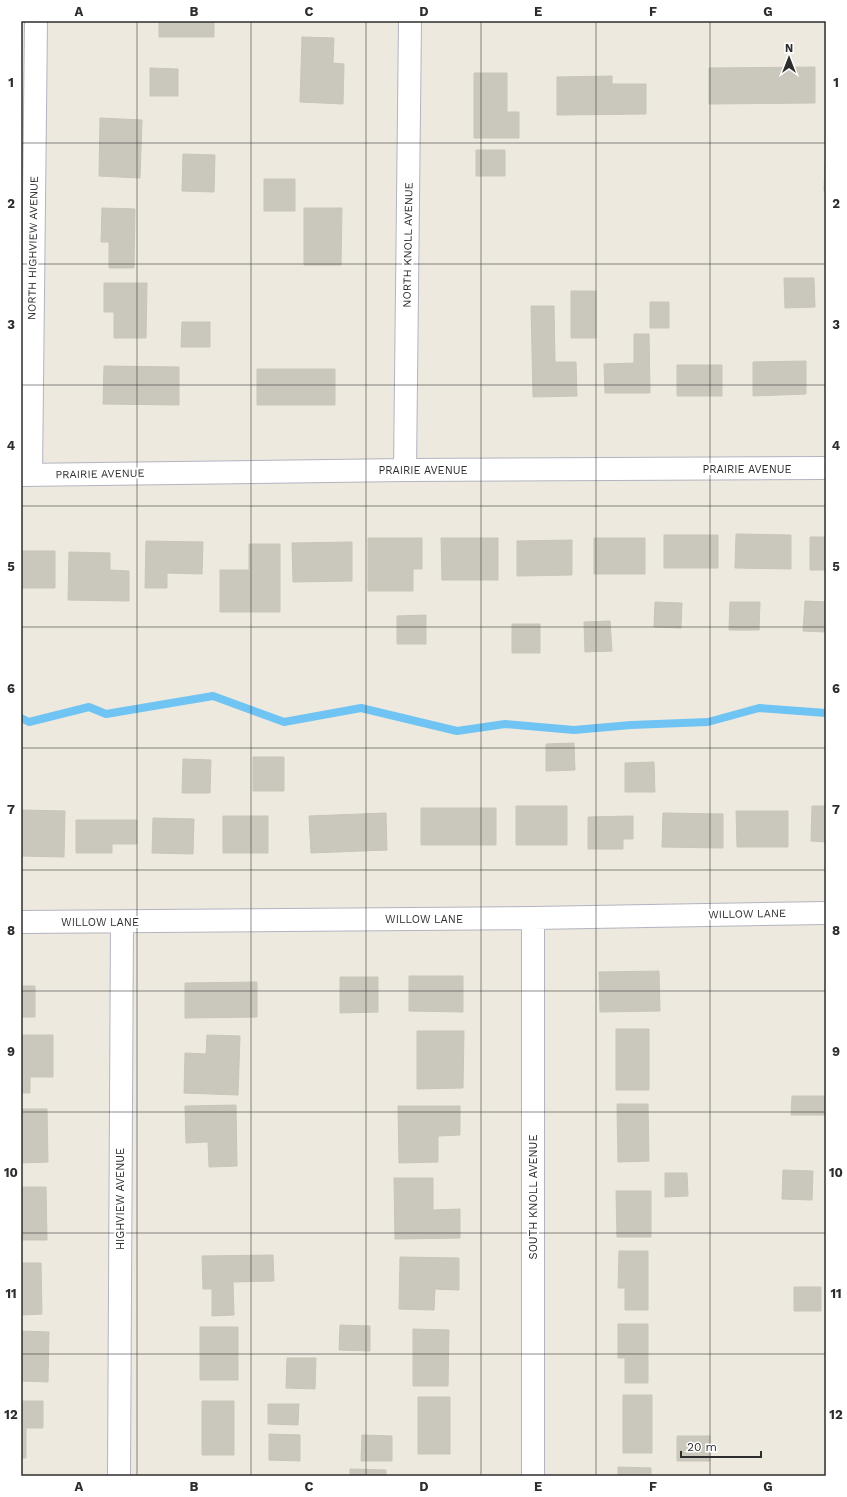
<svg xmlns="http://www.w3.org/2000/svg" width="847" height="1497" viewBox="0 0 847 1497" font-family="'Work Sans',sans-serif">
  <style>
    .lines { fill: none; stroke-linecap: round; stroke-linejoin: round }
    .stream { stroke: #6fc4f3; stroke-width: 8 }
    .building { fill: #cac7bd; stroke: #cac5b8 }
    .street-casing { stroke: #b3b4c0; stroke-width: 24 }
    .street { stroke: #fff; stroke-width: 22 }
    .grid { fill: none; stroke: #2d2d2d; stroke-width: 1; stroke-opacity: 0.55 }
    .labels { text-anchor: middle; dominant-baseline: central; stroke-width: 4; stroke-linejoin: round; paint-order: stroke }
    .street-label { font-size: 11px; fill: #2d2d2d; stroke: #fff }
    .neatline { fill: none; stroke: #2d2d2d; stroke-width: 1.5 }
    .grid-label { font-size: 13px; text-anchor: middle; font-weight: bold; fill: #2d2d2d }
  </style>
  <rect width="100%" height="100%" fill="#eee9df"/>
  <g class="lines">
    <!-- stream -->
    <path class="stream" d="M21 718 29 722 89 707 106 714 213 696 284 722 361 708 457 731 505 724 574 730 631 725 708 722 759 708 826 713"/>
  </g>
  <!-- building -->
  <path class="building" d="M159 21H214V37H159Z
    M302 37 334 38 333 63 344 64 343 104 300 102Z
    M815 67V103L709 104V68Z
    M150 68 178 69V96H150Z
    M474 73H507V112H519V138H474Z
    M612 76V84H646V114L557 115V77Z
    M100 118 142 120 140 178 99 176Z
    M476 150H505V176H476Z
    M183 154 215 155 214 192 182 191Z
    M825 162H826V191H824Z
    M264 179H295V211H264Z
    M102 208 135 209 134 268H109V242H101Z
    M304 208H342L341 265H304Z
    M784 278H814L815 307 785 308Z
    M104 283H147L146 338H114V312H104Z
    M571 291H596V338H571Z
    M650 302H669V328H650Z
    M531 306H554L555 362H576L577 396 533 397Z
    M182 322H210V347H181Z
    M634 334H649L650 393H605L604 364 634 363Z
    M806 361V394L753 396V362Z
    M677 365H722V396H677Z
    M104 366 179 367V405L103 404Z
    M257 369H335V405H257Z
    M736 534 791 535V569L735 568Z
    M664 535H718V568H664Z
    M810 537H826V570H810Z
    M368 538H422V569H413V591H368Z
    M441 538H498V580H442Z
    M594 538H645V574H594Z
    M572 540V575L517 576V541Z
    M146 541 203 542 202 574 167 573V588H145Z
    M352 542V581L293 582 292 543Z
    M249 544H280V612H220V570H249Z
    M21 551H55V588H21Z
    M69 552 110 553V570L129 571V601L68 600Z
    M805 601 826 602V632L803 631Z
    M655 602 682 603 681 628 654 627Z
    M730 602H760L759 630H729Z
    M426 615V644H397V616Z
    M610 621 612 651 585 652 584 622Z
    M512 624H540V653H512Z
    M574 743 575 770 546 771V744Z
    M253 757H284V791H253Z
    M183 759 211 760 210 793H182Z
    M654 762 655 792H625V763Z
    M516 806H567V845H516Z
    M812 806H826V842L811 841Z
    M421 808H496V845H421Z
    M22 810 65 811 64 857 21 856Z
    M736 811H788V847H737Z
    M386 813 387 850 311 853 309 816Z
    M663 813 723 814V848L662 847Z
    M223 816H268V853H223Z
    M633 816V839H623V849H588V817Z
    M153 818 194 819 193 854 152 853Z
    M76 820H137V844H112V853H76Z
    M659 971 660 1011 600 1012 599 972Z
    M409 976H463V1012L409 1011Z
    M340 977H378V1012L340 1013Z
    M257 982V1017L185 1018V983Z
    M21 986H35V1017H21Z
    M616 1029H649V1090H616Z
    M417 1031H464L463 1088 417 1089Z
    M21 1035H53V1077H30V1093H21Z
    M207 1035 240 1036 238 1095 184 1093 185 1053 206 1054Z
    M792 1096H825L824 1115H791Z
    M617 1104H648L649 1161 618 1162Z
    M236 1105 237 1166 209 1167 208 1142 186 1143 185 1106Z
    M398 1106H460V1135L438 1136V1162L399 1163Z
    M21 1109H47L48 1162 21 1163Z
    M783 1170 813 1171 812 1200 782 1199Z
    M665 1173H687L688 1196 665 1197Z
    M394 1178H433V1210L460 1209V1238L395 1239Z
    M21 1187H46L47 1240H21Z
    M616 1191H651V1237H617Z
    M619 1251H648V1310H625V1288H618Z
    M273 1255 274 1281 233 1282 234 1315 212 1316V1289H203L202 1256Z
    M400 1257 459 1258V1290L435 1289 434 1310 399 1309Z
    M21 1263H41L42 1314 21 1315Z
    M794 1287H821V1311H794Z
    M618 1324H648V1383H625V1358H618Z
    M340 1325 370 1326V1351L339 1350Z
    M200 1327H238V1380H200Z
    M413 1329 449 1330 448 1386H413Z
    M21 1331 49 1332 48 1382 21 1381Z
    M287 1358H316L315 1389 286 1388Z
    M623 1395H652V1453H623Z
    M418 1397H450V1454H418Z
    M21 1401H43V1428H26V1458H21Z
    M202 1401H234V1455H202Z
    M268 1404H299L298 1425 268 1424Z
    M269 1434 300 1435V1461L269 1460Z
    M362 1435 392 1436V1461H361Z
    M677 1436H710V1461H677Z
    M618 1467 651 1468V1476H618Z
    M350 1469 386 1470V1476H350Z"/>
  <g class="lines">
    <!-- street casing -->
    <g class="street-casing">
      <path id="street" d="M405 470 410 21
        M21 475 405 470 826 468
        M31 475 36 21
        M21 922 533 918 826 913
        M119 1476 122 922
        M533 1476V918"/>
    </g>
    <!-- street -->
    <use href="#street" class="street"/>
  </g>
  <!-- grid -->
  <path class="grid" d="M137 21V1476M251 21V1476M366 21V1476M481 21V1476M596 21V1476M710 21V1476M21 143H826M21 264H826M21 385H826M21 506H826M21 627H826M21 748H826M21 870H826M21 991H826M21 1112H826M21 1233H826M21 1354H826"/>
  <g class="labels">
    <!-- street labels -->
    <g class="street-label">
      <text transform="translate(408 245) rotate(-89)">NORTH KNOLL AVENUE</text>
      <text transform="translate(33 248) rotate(-89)">NORTH HIGHVIEW AVENUE</text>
      <text x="747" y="469">PRAIRIE AVENUE</text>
      <text x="423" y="470">PRAIRIE AVENUE</text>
      <text transform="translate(100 474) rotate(-1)">PRAIRIE AVENUE</text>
      <text transform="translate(747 914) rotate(-1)">WILLOW LANE</text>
      <text x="424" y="919">WILLOW LANE</text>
      <text x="100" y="922">WILLOW LANE</text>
      <text transform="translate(533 1197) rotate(-90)">SOUTH KNOLL AVENUE</text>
      <text transform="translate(120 1199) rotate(-90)">HIGHVIEW AVENUE</text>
    </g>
  </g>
  <!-- border -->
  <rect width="847" height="1497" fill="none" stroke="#ffffff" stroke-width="44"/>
  <!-- north arrow -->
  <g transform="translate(789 58)" stroke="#ffffff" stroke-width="3" paint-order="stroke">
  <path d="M0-3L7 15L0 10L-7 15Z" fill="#2d2d2d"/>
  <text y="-6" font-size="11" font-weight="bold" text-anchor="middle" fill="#2d2d2d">N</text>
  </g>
  <!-- scale -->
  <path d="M681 1451v6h80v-6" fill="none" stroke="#2d2d2d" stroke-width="2"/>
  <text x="687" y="1451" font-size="12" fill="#2d2d2d" stroke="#ffffff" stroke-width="3" paint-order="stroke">20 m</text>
  <rect x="22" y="22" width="803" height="1453" class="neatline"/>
  <g class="grid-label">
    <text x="79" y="16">A</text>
    <text x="194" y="16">B</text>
    <text x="309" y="16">C</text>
    <text x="424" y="16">D</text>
    <text x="538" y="16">E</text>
    <text x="653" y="16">F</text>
    <text x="768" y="16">G</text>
    <text x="11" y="87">1</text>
    <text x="836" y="87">1</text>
    <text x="11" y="208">2</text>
    <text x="836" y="208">2</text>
    <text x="11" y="329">3</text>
    <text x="836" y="329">3</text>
    <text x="11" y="450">4</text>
    <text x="836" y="450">4</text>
    <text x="11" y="571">5</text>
    <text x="836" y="571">5</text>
    <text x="11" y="693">6</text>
    <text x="836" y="693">6</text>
    <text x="11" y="814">7</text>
    <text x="836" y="814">7</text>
    <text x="11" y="935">8</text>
    <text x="836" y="935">8</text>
    <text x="11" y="1056">9</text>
    <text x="836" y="1056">9</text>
    <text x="11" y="1177">10</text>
    <text x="836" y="1177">10</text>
    <text x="11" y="1298">11</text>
    <text x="836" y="1298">11</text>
    <text x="11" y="1419">12</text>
    <text x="836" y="1419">12</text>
    <text x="79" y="1491">A</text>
    <text x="194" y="1491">B</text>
    <text x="309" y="1491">C</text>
    <text x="424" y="1491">D</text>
    <text x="538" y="1491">E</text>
    <text x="653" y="1491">F</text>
    <text x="768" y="1491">G</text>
  </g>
</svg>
